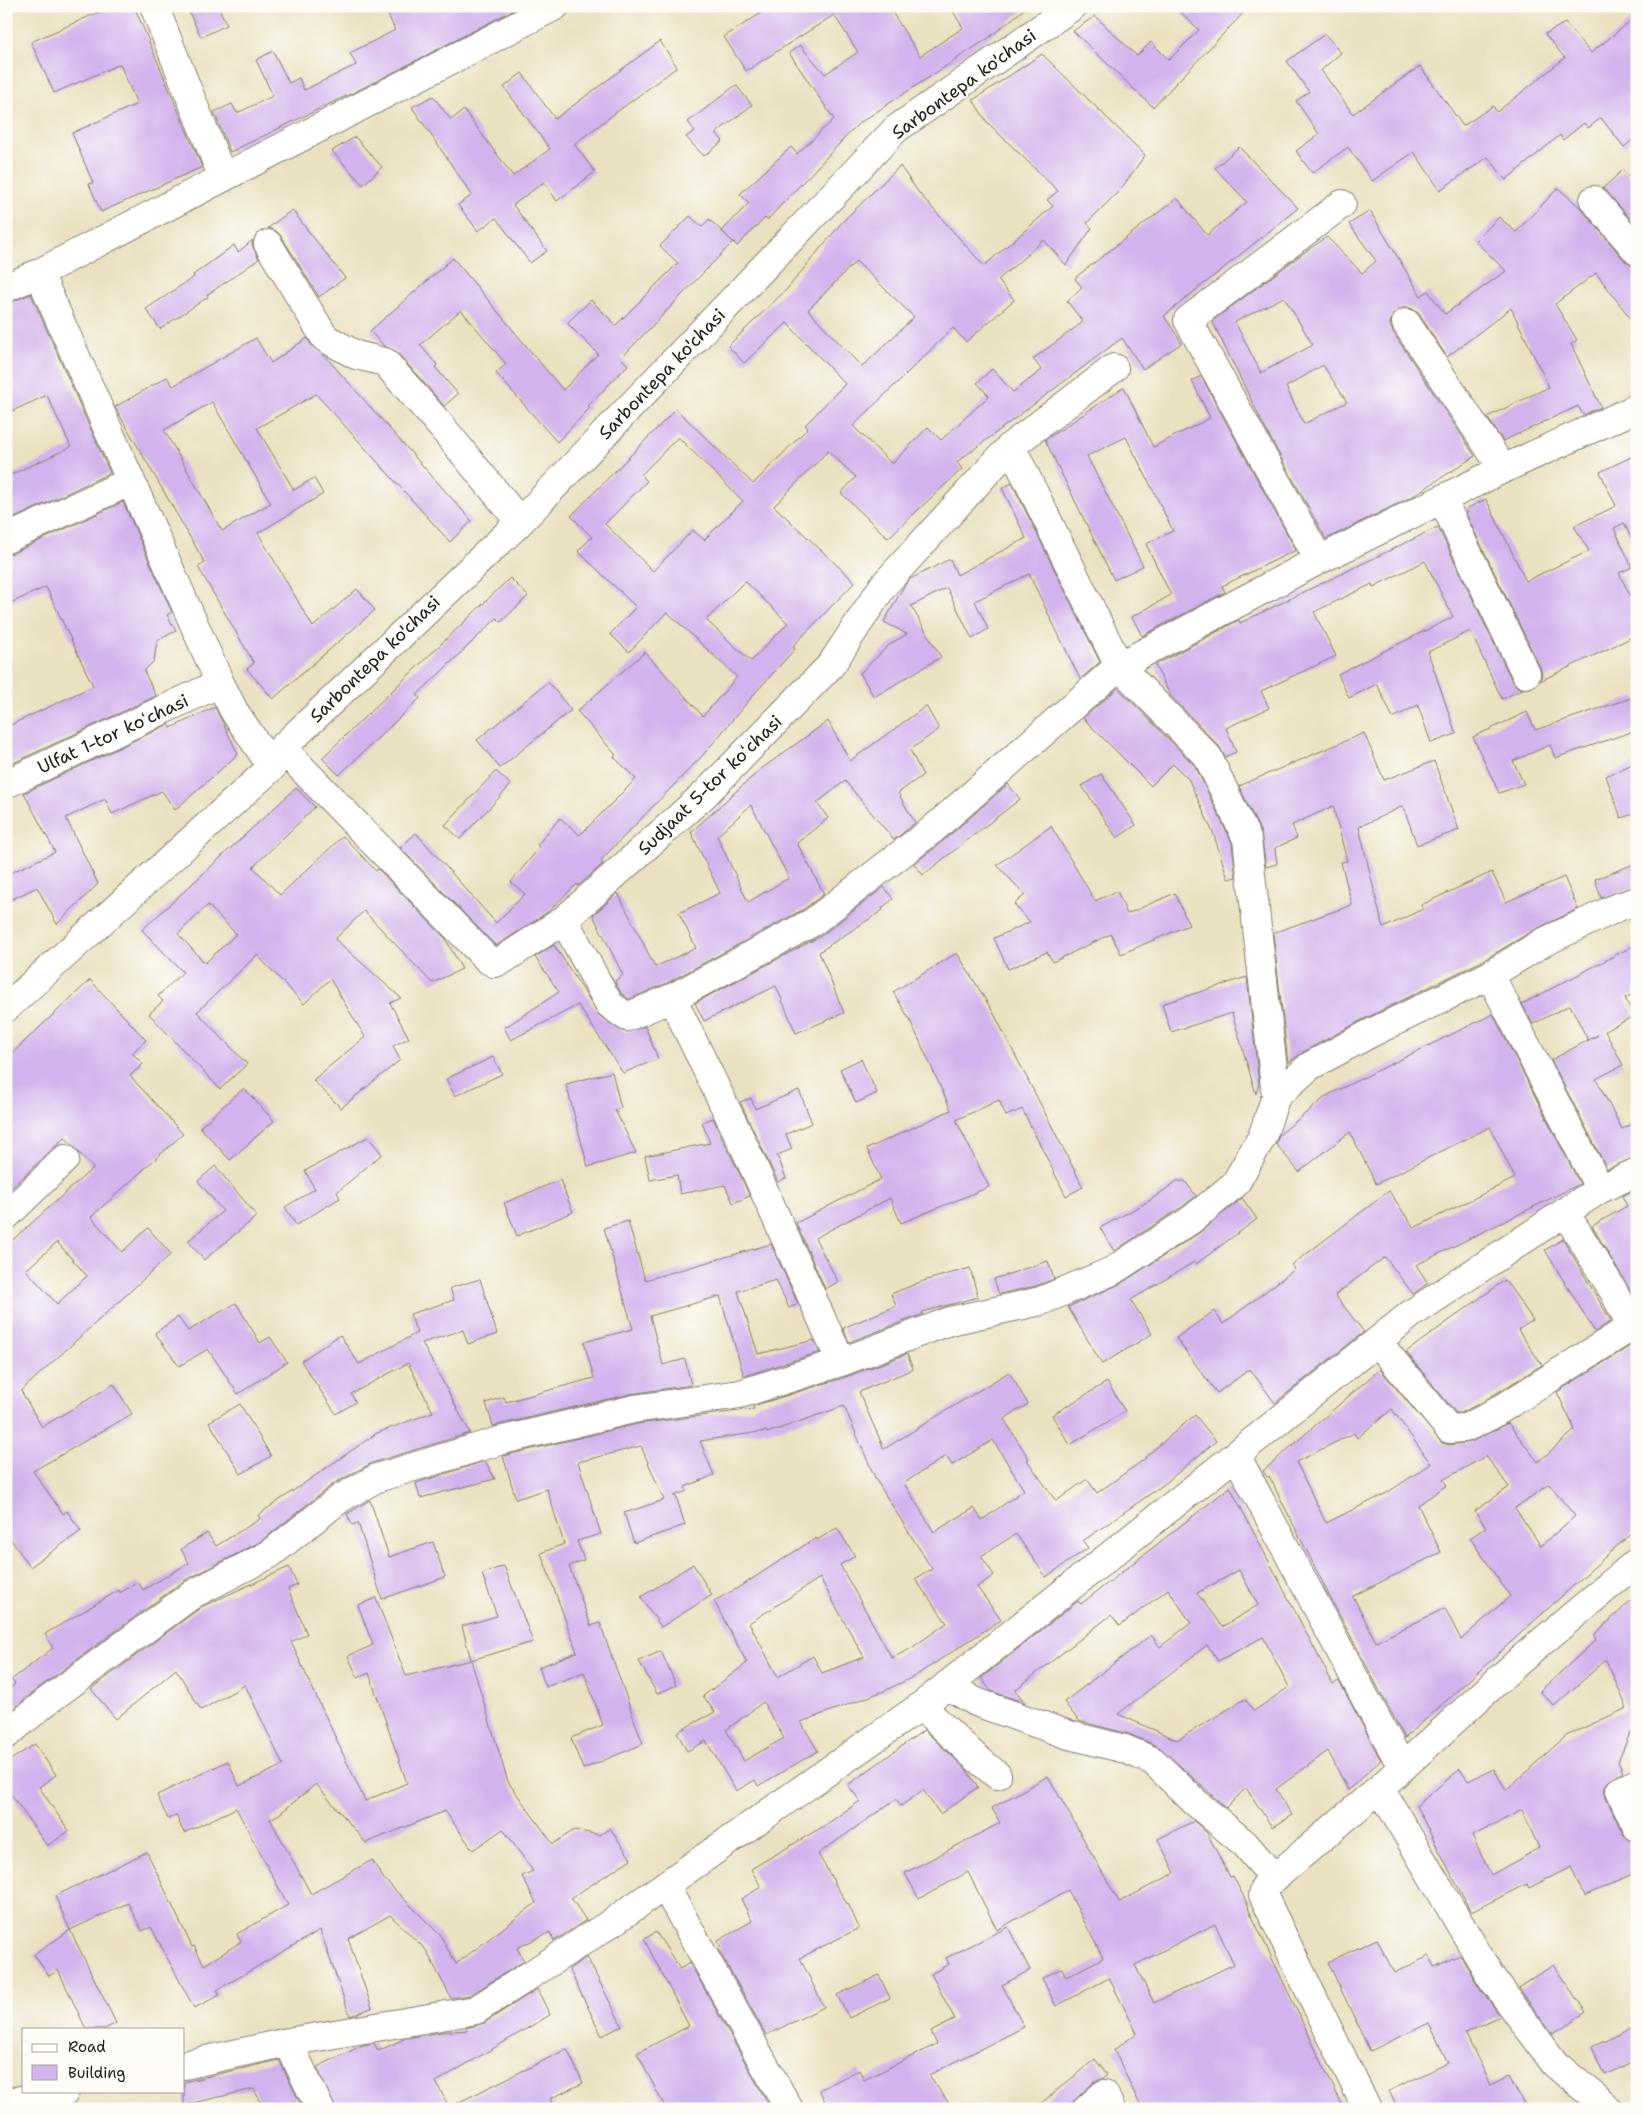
<svg xmlns="http://www.w3.org/2000/svg" width="1643" height="2115" viewBox="0 0 1643 2115" font-family="'Shantell Sans',sans-serif">
  <style>
    .building { fill: #d2b3ed; fill-rule: evenodd }
    .lines { fill: none; stroke-linecap: round; stroke-linejoin: round }
    .minor-casing { stroke: #837e6e; stroke-width: 30 }
    .minor { stroke: #fff; stroke-width: 28 }
    .labels { text-anchor: middle; dominant-baseline: central; stroke-width: 4; stroke-linejoin: round; paint-order: stroke }
    .street-label { font-size: 18px; fill: #1c1c1c; stroke: #fdfcf7 }
  </style>
  <rect width="100%" height="100%" fill="#fdfcf7"/>
  <filter id="ink" filterUnits="userSpaceOnUse"><feTurbulence type="fractalNoise" baseFrequency=".02" numOctaves="2"/><feDisplacementMap in="SourceGraphic" scale="10" xChannelSelector="R" yChannelSelector="G"/><feConvolveMatrix kernelMatrix="1 2 1 2 8 2 1 2 1" color-interpolation-filters="sRGB"/></filter>
  <filter id="wash" filterUnits="userSpaceOnUse"><feTurbulence type="fractalNoise" baseFrequency=".0096" numOctaves="4" result="noise"/><feDisplacementMap in="SourceGraphic" scale="20" xChannelSelector="R" yChannelSelector="G"/><feGaussianBlur stdDeviation="1.12" result="paint"/><feColorMatrix in="noise" values="0 0 0 0 0 0 0 0 0 0 0 0 0 0 0 0 0 1.4 0 .05"/><feComposite in="paint" operator="in"/></filter>
  <g filter="url(#wash)">
    <rect width="100%" height="100%" fill="#eae1c0"/>
    <g id="blocks">
      <!-- building -->
      <path class="building" d="M97 6H134L202 167 101 212 89 184 93 183 72 133 137 104 120 64 54 93 31 42 99 12Z
        M186 6H218L227 25 201 37Z
        M384 6H521L373 83 230 152 214 112 232 104 237 113 273 96 256 60 273 51 289 83 299 78 304 90 356 65 350 53 395 30Z
        M772 6H888L920 56 963 28 950 6H1028L990 37 858 124 767 220 765 218 737 246 722 231 749 203 740 194 791 147 797 154 834 119 789 53 800 45 825 74 858 52 834 15 746 71 724 37Z
        M1174 6H1250L1153 107 1073 31 1095 16 1137 56 1151 42 1169 60 1199 30Z
        M1637 16V136L1624 147 1601 118 1588 128 1584 123 1563 140 1560 135 1506 180 1488 157 1440 190 1414 152 1372 181 1348 147 1312 173 1296 151 1319 134 1296 101 1309 92 1287 61 1325 34 1341 53 1321 70 1353 114 1420 66 1463 126 1493 106 1497 112 1565 58 1545 34 1565 23 1591 53Z
        M660 41 677 67 574 144 595 172 557 201 544 182 513 205 547 251 530 263 496 218 478 231 458 205 472 195 412 107 433 96 451 120 464 110 513 176 550 149 504 87 522 73 555 119Z
        M1042 54 1145 155 1121 189 1087 223 1092 228 1066 265 1044 240 998 280 1014 300 966 342 953 328 853 426 892 464 928 427 941 440 989 396 977 383 992 369 1013 392 1042 370 1033 359 1083 322 1067 301 1082 287 1075 279 1076 277 1177 198 1207 235 1247 202 1215 168 1239 147 1298 208 1164 316 1182 343 1143 369 1122 338 957 462 962 469 888 538 841 493 856 477 828 451 774 506 855 582 793 646 795 649 755 693 703 755 601 860 603 864 578 886 577 884 548 912 496 946 400 848 416 833 496 923 525 894 511 882 540 847 537 845 560 818 580 835 636 779 614 757 616 755 577 711 645 652 703 716 737 677 667 612 629 652 610 634 636 607 578 551 592 537 571 516 676 409 753 484 808 428 805 425 845 384 787 323 744 363 728 346 787 289 843 221 900 166 919 193 984 266 1053 206 1047 200 1058 191 987 122 973 100ZM856 261 914 317 862 367 808 310ZM678 437 743 501 704 540 693 530 653 571 605 524 647 481 641 475ZM745 581 788 623 751 661 706 620Z
        M736 85 752 105 716 133 723 141 704 156 686 137 695 131 688 122Z
        M355 137 382 167 363 185 332 151Z
        M1623 170 1637 185V226L1603 188Z
        M1558 188 1581 208 1625 261 1631 265 1637 266V327L1596 273 1555 304 1577 340 1571 344 1601 407 1583 415 1578 406 1503 441 1487 417 1549 387 1511 308 1447 357 1419 314 1413 309 1406 307 1398 310 1392 317 1390 324 1393 332 1475 456 1413 496 1326 539 1268 434 1212 321 1305 252 1327 237 1362 273 1376 261 1349 224 1370 211 1421 296 1428 291 1445 314 1506 271 1475 241 1499 217 1516 232ZM1284 297 1313 345 1261 373 1235 322ZM1323 365 1347 402 1304 424 1286 387Z
        M292 210 345 278 319 297 281 236 276 231 268 228Z
        M690 216 702 227 709 219 733 242 621 358 628 365 588 406 590 408 557 442 496 373 506 364 461 310 420 345 437 365 435 367 458 394 444 406 397 352 384 346 370 331 453 258 563 390 598 354 567 323 591 300 616 325 678 263 660 246Z
        M253 240 252 245 259 259 207 295 208 297 160 329 146 309 194 277 193 275 234 245 238 252Z
        M31 294 110 473 6 522V477L71 447 47 395 6 414V304Z
        M256 338 271 363 307 338 312 346 324 355 472 521 450 542 316 394 257 428 294 490 314 478 323 494 258 533 313 627 357 589 375 610 273 699 247 669 254 663 198 567 205 563 115 407 167 377 173 386ZM212 402 271 503 222 531 164 430Z
        M1201 376 1296 550 1222 586 1225 592 1142 636 1132 617 1171 595 1146 544 1173 531 1154 492 1126 437 1087 456 1143 566 1114 580 1045 440 1124 387 1153 447 1210 418 1192 381Z
        M1637 454V550L1624 523 1614 528 1632 567 1619 573 1637 610V635L1540 681 1542 675 1540 667 1466 514 1468 513 1466 509 1486 499 1526 581 1589 551 1574 526 1616 506 1600 472Z
        M1012 483 1100 662 1080 679 1029 574 975 601 988 629 972 639 947 588 911 606 941 657 874 697 860 673 889 645 907 634 884 622 903 588 910 579 950 559 957 575 1026 538 1002 488Z
        M123 502 172 612 167 615 176 631 157 641 154 661 144 671 156 696 9 765 6 761V727L93 686 46 587 6 605V554L13 553Z
        M1438 527 1512 681 1517 687 1523 689 1502 699 1470 631 1428 652 1456 734 1431 743 1418 705 1393 718 1377 684 1349 698 1338 674 1453 617 1425 561 1373 587 1372 584 1314 612 1336 656 1261 691 1269 708 1226 728 1236 752 1225 757 1219 746 1170 695 1155 665 1239 620 1240 623Z
        M510 578 528 596 501 622 497 618 417 695 420 698 339 775 322 758Z
        M548 682 571 710 500 768 477 740Z
        M1118 688 1195 766 1232 843 1236 877 1228 879 1214 835 1189 780 1173 764 1151 786 1083 718Z
        M1637 696V730L1555 758 1550 745 1513 761 1524 784 1499 793 1473 737 1527 712 1535 730Z
        M926 706 939 729 910 750 923 775 898 793 915 823 894 840 845 781 817 803 828 818 797 843 824 894 804 909 665 984 629 999 621 993 615 981 623 975 593 915 618 893 655 967 696 948 679 913 720 893 691 832 761 769 828 721 850 761ZM751 805 789 878 748 902 717 836Z
        M215 707 238 754 175 810 162 791 112 814 105 799 66 818 98 884 57 924 37 887 6 902V875L55 852 24 793 169 724 171 728Z
        M1364 733 1384 780 1434 761 1459 830 1417 845 1403 806 1359 827 1383 928 1423 909 1421 905 1492 872 1506 902 1564 877 1578 909 1534 930 1482 961 1362 1020 1303 1052 1288 1063 1273 933 1352 905 1341 862 1347 861 1333 806 1292 825 1297 838 1275 848 1277 864 1266 867 1261 833 1239 786Z
        M1637 762V813L1621 818 1606 776Z
        M496 771 511 785 460 839 445 825Z
        M1101 774 1136 825 1117 838 1082 786Z
        M1008 784 1020 799 923 875 914 864 942 842Z
        M296 788 315 807 253 867 280 895 343 836 376 871 378 869 445 938 462 969 432 983 364 911 335 939 401 998 390 1003 409 1038 393 1046 400 1060 341 1108 313 1080 365 1037 330 979 304 1004 257 955 197 1012 247 1064 220 1089 149 1014 163 1001 158 996 183 972 142 930ZM208 905 236 934 205 963 178 934Z
        M1051 826 1095 901 1117 891 1127 914 1175 893 1189 925 1121 954 1111 934 1053 962 1047 952 1008 969 994 938 1030 922 1014 904 1025 895 997 865Z
        M1637 863V886L1601 898 1595 879Z
        M884 887 893 899 882 908 883 910 819 952 844 1013 796 1033 776 986 704 1021 695 1003 821 936Z
        M1637 944V992L1625 998 1634 1016 1605 1031 1623 1065 1596 1079 1622 1129 1637 1121V1157L1607 1169 1551 1060 1598 1035 1588 1040 1570 1005 1533 1024 1522 1004Z
        M554 945 600 1016 625 1032 645 1026 658 1059 623 1073 578 1005 511 1040 504 1028 559 992 535 957Z
        M957 953 993 1012 1083 1187 1066 1196 1022 1109 1006 1116 999 1100 956 1120 989 1187 901 1223 890 1198 815 1238 838 1282 825 1289 796 1223 881 1179 867 1149 951 1110 910 1020 893 992Z
        M1247 977 1259 1083 1256 1094 1232 1013 1171 1032 1162 1004Z
        M90 980 146 1040 132 1053 143 1064 130 1076 183 1134 91 1217 122 1252 148 1228 171 1254 21 1391 42 1427 114 1384 132 1414 33 1471 63 1514 67 1511 81 1531 30 1567 6 1532V1246L93 1168 65 1137 6 1193V1059ZM57 1242 87 1276 57 1304 26 1270Z
        M1493 1014 1580 1184 1416 1265 1428 1283 1413 1294 1385 1257 1335 1295 1364 1332 1275 1403 1250 1369 1217 1393 1176 1338 1214 1311 1223 1324 1295 1269 1292 1265 1389 1191 1414 1228 1515 1178 1490 1127 1376 1184 1350 1132 1299 1172 1276 1144 1279 1135 1328 1095Z
        M493 1057 502 1074 455 1096 446 1079Z
        M861 1059 877 1093 856 1103 840 1069Z
        M612 1072 621 1108 615 1110 636 1153 588 1167 566 1084Z
        M244 1088 274 1121 230 1160 200 1127Z
        M799 1090 812 1123 786 1134 792 1149 777 1155 786 1178 778 1182 740 1102 751 1098 755 1109Z
        M713 1118 750 1196 733 1203 725 1185 680 1194 677 1175 650 1180 645 1156 710 1143 702 1122Z
        M368 1137 382 1154 337 1192 340 1198 296 1225 285 1207 315 1189 305 1171Z
        M215 1166 257 1216 204 1260 188 1241 223 1211 198 1181Z
        M560 1180 573 1212 517 1236 504 1203Z
        M1177 1181H1185L1196 1196 1182 1207 1114 1251 1100 1228 1149 1201Z
        M1637 1189V1302L1592 1226 1627 1206 1622 1196Z
        M1242 1198 1257 1219 1196 1264 1194 1262 1131 1300 1152 1334 1102 1364 1068 1307 1120 1284 1199 1233Z
        M628 1221 645 1280 771 1244 798 1304 789 1308 776 1280 738 1291 758 1354 814 1340 820 1352 744 1376 720 1296 650 1316 663 1365 685 1359 691 1385 630 1394 493 1426 486 1403 504 1397 506 1402 594 1378 584 1342 633 1329 604 1228Z
        M1563 1239 1611 1321 1595 1332 1545 1250Z
        M1048 1261 1054 1279 1036 1286 999 1294 994 1279Z
        M970 1268 978 1297 922 1312 923 1314 849 1342 843 1328 896 1306 891 1294 923 1281Z
        M480 1279 497 1334 468 1344 463 1330 422 1343 470 1433 372 1463 333 1484 260 1542 184 1581 37 1689 6 1715V1692L15 1684 11 1680 53 1648 45 1634 119 1590 120 1593 138 1582 143 1590 189 1563 181 1549 207 1533 216 1546 260 1519 258 1515 377 1433 433 1412 408 1363 351 1394 356 1402 336 1414 301 1361 340 1335 359 1364 417 1333 410 1314 454 1300 450 1288Z
        M1505 1280 1533 1320 1518 1330 1542 1365 1482 1402 1461 1413H1456L1406 1352Z
        M236 1303 260 1343 270 1337 287 1362 238 1394 208 1349 179 1366 155 1333 178 1317 188 1331Z
        M1637 1340V1528L1405 1738 1332 1601 1269 1476 1267 1477 1263 1471 1380 1369 1442 1443 1450 1445 1471 1442 1508 1423 1538 1462 1575 1430 1557 1392 1633 1344ZM1392 1409 1431 1464 1385 1494 1326 1523 1296 1462 1354 1433 1357 1438ZM1486 1456 1509 1487 1475 1511 1486 1527 1470 1538 1510 1596 1461 1640 1445 1608 1376 1642 1353 1596 1441 1552 1418 1505 1447 1485 1443 1480ZM1549 1484 1575 1516 1541 1546 1515 1508Z
        M907 1354 913 1369 859 1392 884 1449 1009 1372 1028 1404 1004 1419 1029 1459 1027 1460 1056 1501 1087 1479 1097 1493 1146 1458 1145 1457 1195 1415 1216 1441 1163 1485 1083 1541 1088 1548 1046 1577 1016 1534 981 1556 994 1575 977 1587 1001 1620 915 1676 884 1691 801 1722 818 1751 758 1786 755 1780 736 1791 706 1741 687 1751 677 1732 715 1712 703 1696 747 1663 714 1601 736 1589 816 1538 817 1540 837 1528 855 1556 840 1565 892 1658 910 1649 947 1623 915 1579 932 1569 876 1480 844 1406 767 1433 766 1431 700 1441 714 1475 685 1487 687 1491 674 1496H676L685 1525 634 1543 624 1513 664 1500 641 1446 578 1462 601 1534 577 1541 584 1560 569 1566 591 1626 600 1623 643 1744 583 1769 571 1738 603 1725 584 1672 546 1687 539 1667 577 1652 541 1553 564 1544 547 1489 516 1499 503 1456 637 1424 754 1409 753 1406 846 1377ZM993 1440 1024 1490 982 1520 974 1508 934 1532 904 1483 946 1456 952 1465ZM820 1578 864 1657 822 1673 813 1656 778 1677 749 1623ZM763 1702 784 1738 744 1761 726 1730Z
        M1107 1382 1125 1411 1070 1445 1052 1415Z
        M240 1404 271 1456 241 1474 209 1422Z
        M485 1461 495 1479 420 1498 416 1483Z
        M1230 1487 1333 1684 1339 1681 1381 1760 1348 1790 1328 1751 1276 1789 1292 1815 1272 1827 1246 1788 1226 1808 1159 1747 1129 1734 1079 1721 1064 1702 1151 1635 1160 1647 1191 1623 1168 1589 1120 1626 1111 1615 1015 1690 1025 1703 991 1691 981 1678 1078 1601 1081 1604ZM1239 1570 1258 1605 1222 1627 1197 1593ZM1263 1637 1289 1687 1254 1711 1245 1699 1177 1740 1118 1714 1207 1645 1218 1661Z
        M370 1500 389 1557 433 1542 445 1577 382 1599 358 1523 352 1525 347 1514Z
        M693 1564 712 1595 661 1627 641 1597Z
        M504 1566 533 1642 471 1660 462 1626 497 1616 482 1574Z
        M289 1567 297 1585 288 1589 307 1634 291 1642 365 1801 407 1783 369 1673 358 1678 348 1656 373 1645 358 1605 376 1598 406 1676 471 1660 508 1782 553 1844 574 1830 600 1835 610 1828 631 1859 571 1898 586 1920 554 1941 550 1932 517 1948 524 1961 470 1995 451 1998 426 1950 390 1915 348 1939 372 2008 350 2016 320 1930 217 1990 220 1995 194 2008 151 1927 142 1931 128 1903 70 1930 55 1896 147 1852 192 1947 194 1946 204 1965 241 1942 237 1934 288 1905 236 1808 184 1833 176 1815 168 1819 157 1795 228 1761 239 1786 283 1765 245 1685 201 1710 176 1669 116 1719 91 1689 201 1607ZM316 1784 366 1843 445 1811 473 1850 503 1829 533 1871 522 1876 536 1903 456 1964 440 1935 383 1878 372 1860 311 1894 270 1819 278 1815Z
        M1637 1595V1730L1630 1733 1618 1762 1623 1772 1608 1782 1604 1790 1606 1798 1623 1834 1631 1841 1637 1854V1872L1584 1896 1571 1867 1529 1888 1526 1884 1471 1912 1416 1806 1460 1769 1468 1781 1494 1769 1506 1790 1566 1736 1627 1708 1606 1660 1554 1706 1540 1691 1596 1640 1594 1635ZM1522 1810 1539 1848 1491 1875 1472 1836Z
        M661 1651 676 1685 657 1694 639 1661Z
        M924 1730 966 1769 978 1787 940 1814 923 1790 901 1806 896 1799 818 1854 847 1904 848 1903 859 1928 800 1958 824 2007 766 2035 718 1949 721 1947 718 1941 752 1921 741 1899 761 1887 751 1869 824 1826 860 1801 848 1785Z
        M35 1744 56 1775 39 1787 69 1831 47 1846 6 1787V1763Z
        M1048 1776 1119 1902 1175 1873 1158 1839 1194 1821 1207 1833 1230 1877 1233 1876 1249 1907 1248 1908 1344 2109H1142L1114 2050 1137 2033 1109 1978 1056 2006 1042 1978 1062 1968 1066 1977 1103 1958 1068 1890 997 1930 968 1872 919 1899 905 1873 1000 1823 992 1808ZM1215 1924 1234 1964 1154 2003 1135 1965Z
        M1008 1927 1030 1970 1002 1985 1024 2027 929 2075 953 2109H829L819 2090 859 2070 864 2080 937 2044 931 2032 955 2019 931 1974 949 1964 946 1958Z
        M70 1930 116 2023 105 2029H86L58 1970 49 1976 34 1955Z
        M656 1932 680 1969 690 1963 771 2109H666L637 2053 689 2026 644 1939Z
        M1377 1939 1394 1973 1429 1956 1434 1967 1460 1955 1478 1985 1500 2016 1465 2033 1491 2085 1509 2076 1526 2109H1398L1389 2091 1448 2063 1429 2023 1370 2051 1328 1962Z
        M587 1957 622 2026 602 2036 569 1969Z
        M1553 1965 1586 2012 1552 2034 1519 1988Z
        M879 1975 890 1998 849 2018 837 1995Z
        M537 1989 550 2015 436 2082 449 2107 567 2049 583 2083 550 2099 555 2109H335L317 2067 363 2045 374 2043 378 2051 406 2038 441 2032 467 2030 466 2028 484 2023Z
        M1637 2026V2061L1604 2075 1592 2047Z
        M1095 2059 1107 2075 1102 2079 1094 2082 1065 2109H1034Z
        M279 2060 303 2109H263L254 2089 184 2105V2082Z"/>
    </g>
  </g>
  <g filter="url(#ink)">
    <use href="#blocks" fill-opacity="0" stroke="#837e6e" stroke-width="1"/>
    <g class="lines">
      <!-- minor casing -->
      <g class="minor-casing">
        <path id="minor" d="M154 6 223 178
          M1594 200 1637 251
          M268 244 325 338 356 355 385 362 441 426 520 522
          M39 273 220 683 234 711 272 767
          M6 288 39 273 555 6
          M1406 323 1503 469
          M1011 446 1119 666 1208 757 1247 839 1276 1096
          M1442 499 1526 674
          M6 539 131 481
          M1319 560 1188 320 1342 204
          M282 748 487 959 494 963 501 961 564 920 706 793 831 665 883 586 1011 446 1114 368
          M6 784 220 683
          M564 920 609 1004 627 1017 672 998 813 922 932 830 1119 666 1319 560 1503 469 1637 408
          M1490 975 1600 1189 1637 1172
          M672 998 745 1148 841 1362
          M6 1008 272 767 282 748 520 522 896 129 1073 6
          M6 1216 65 1159
          M1377 1341 1449 1429 1465 1428 1490 1416 1625 1331 1628 1319 1614 1292 1565 1212
          M947 1685 976 1702 1069 1735 1125 1749 1153 1761 1195 1802 1245 1844 1274 1878
          M921 1706 973 1755 997 1775
          M6 1735 46 1702 193 1594 270 1554 341 1498 377 1478 499 1441 634 1409 740 1394 841 1362 950 1321 1041 1301 1112 1271 1191 1220 1235 1184 1262 1137 1276 1096 1310 1066 1369 1034 1490 975 1542 943 1618 907 1637 901
          M1402 1767 1236 1455 1411 1314 1600 1189
          M1637 1783 1620 1791 1637 1827
          M1380 1788 1491 1977 1555 2064 1609 2109
          M665 1886 789 2109
          M288 2042 320 2109
          M184 2065 288 2042 476 2010 614 1921 921 1706 1236 1455
          M6 2103 65 2091
          M1087 2109 1104 2094 1111 2109
          M1367 2109 1263 1895 1266 1885 1380 1788 1519 1661 1637 1562"/>
      </g>
      <!-- minor -->
      <use href="#minor" class="minor"/>
    </g>
  </g>
  <g class="labels">
    <!-- street labels -->
    <g class="street-label">
      <text transform="translate(964 84) rotate(-36)">Sarbontepa ko'chasi</text>
      <text transform="translate(662 374) rotate(-46)">Sarbontepa ko'chasi</text>
      <text transform="translate(375 659) rotate(-44)">Sarbontepa ko'chasi</text>
      <text transform="translate(113 734) rotate(-25)">Ulfat 1-tor koʻchasi</text>
      <text transform="translate(710 785) rotate(-44)">Sudjaat 5-tor koʻchasi</text>
    </g>
  </g>
  <!-- margin -->
  <rect width="1643" height="2115" fill="none" stroke="#fdfcf7" stroke-width="25"/>
  <!-- legend -->
  <rect x="22" y="2028" width="162" height="65" fill="#fdfcf7" stroke="#a3a29f"/>
  <rect x="32" y="2044" width="25" height="8" fill="#ffffff" stroke="#a3a29f"/>
  <text x="68" y="2052" font-size="15" fill="#1c1c1c">Road</text>
  <rect x="32" y="2065" width="25" height="15" fill="#d2b3ed" stroke="#a3a29f"/>
  <text x="68" y="2078" font-size="15" fill="#1c1c1c">Building</text>
</svg>
